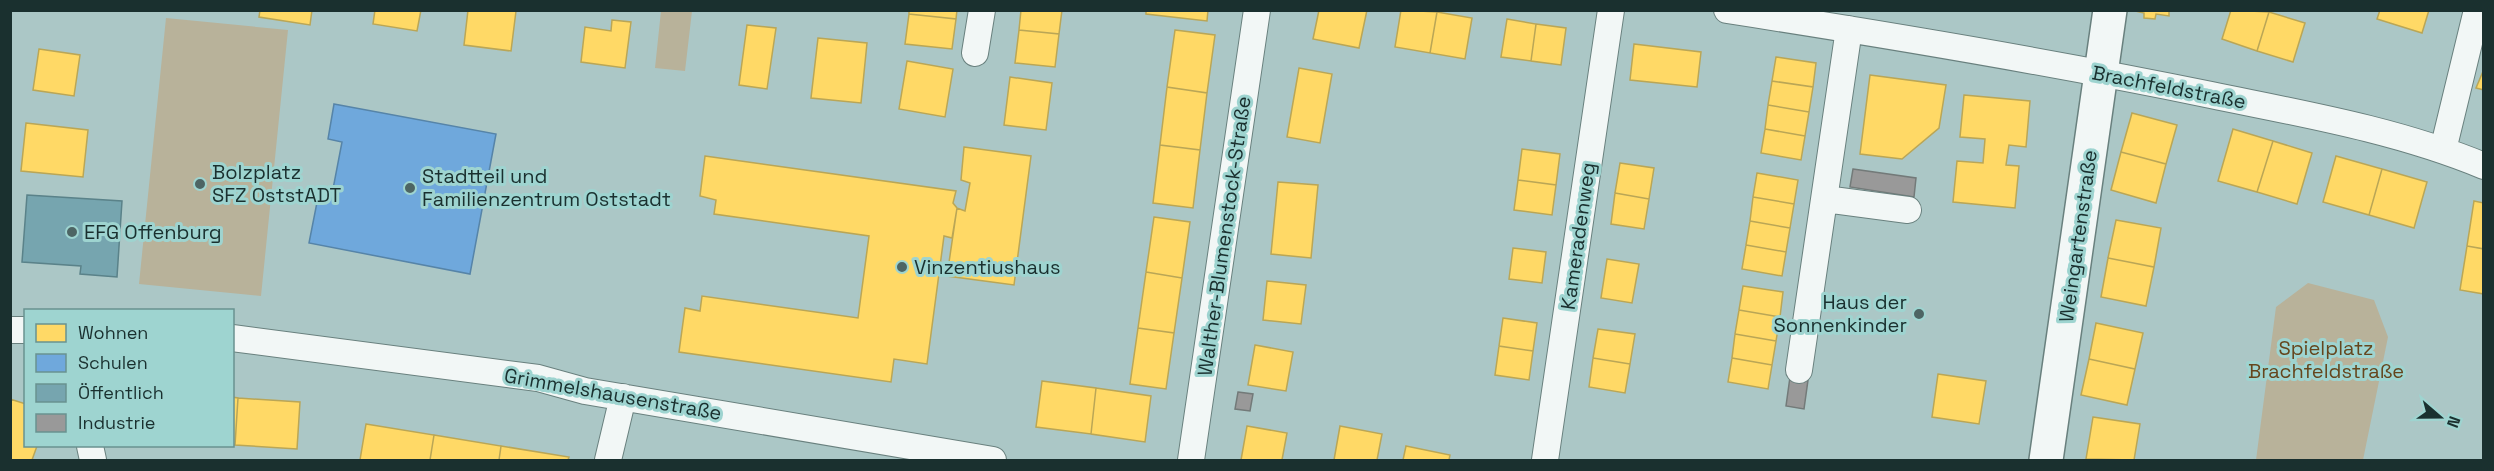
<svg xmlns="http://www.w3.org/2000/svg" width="2494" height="471" viewBox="0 0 2494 471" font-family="'Space Grotesk',sans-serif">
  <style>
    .green { fill: #b8b29a }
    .homes { fill: #ffd966; stroke: #baa656; stroke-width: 1.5 }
    .schools { fill: #6fa8dc; stroke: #5684a8; stroke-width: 1.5 }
    .public { fill: #76a5af; stroke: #5a8289; stroke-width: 1.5 }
    .industry { fill: #999; stroke: #737a79; stroke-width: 1.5 }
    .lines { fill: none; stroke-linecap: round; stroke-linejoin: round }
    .street-casing { stroke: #69807e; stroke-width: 28 }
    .secondary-casing { stroke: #69807e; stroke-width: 36 }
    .street { stroke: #f2f7f6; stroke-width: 26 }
    .secondary { stroke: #f2f7f6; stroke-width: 33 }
    .poi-dot { fill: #4d6564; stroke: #9ed4d0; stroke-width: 2 }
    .labels { text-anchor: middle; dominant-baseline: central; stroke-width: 6; stroke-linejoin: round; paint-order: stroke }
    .street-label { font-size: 20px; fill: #1a302f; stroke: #9ed4d0 }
    .poi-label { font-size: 20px; fill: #1a302f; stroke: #9ed4d0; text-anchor: start }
    .park-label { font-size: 20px; fill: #65461d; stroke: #9ed4d0 }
  </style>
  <rect width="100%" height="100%" fill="#abc7c6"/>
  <!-- green -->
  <path class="green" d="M661 11H692L685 71 655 68Z
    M166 18 288 30 261 296 139 284Z
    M2308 283 2374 300 2388 337 2363 460H2256L2276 307Z"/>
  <!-- homes -->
  <path class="homes" d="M260 10H312L310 25 259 17Z
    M375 10H421L417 31 373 24Z
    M468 10 516 11 511 51 464 45Z
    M909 10H957L956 19 909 14Z
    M1021 10H1062L1059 34 1019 30Z
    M1146 10H1208L1207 21 1146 14Z
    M1319 10H1367L1359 48 1313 39Z
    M1401 10 1437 12 1430 53 1395 47Z
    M2169 10V16L2156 14 2155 19 2144 18V13L2131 10Z
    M2231 10 2269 12 2257 51 2222 39Z
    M2380 10H2429L2422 33 2377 19Z
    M1437 12 1472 18 1465 59 1430 53Z
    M2269 12 2305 23 2293 62 2257 51Z
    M909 14 956 19 952 49 905 44Z
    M1507 19 1536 24 1531 61 1501 57Z
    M612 20 631 22 625 68 581 62 585 27 611 31Z
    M1536 24 1566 28 1561 65 1531 61Z
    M747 25 776 28 767 89 739 85Z
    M1019 30 1059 34 1055 67 1015 63Z
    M1175 30 1215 35 1207 93 1167 87Z
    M818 38 867 43 861 103 811 98Z
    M1634 44 1701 52 1697 87 1630 80Z
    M39 49 80 55 74 96 33 90Z
    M1776 57 1816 63 1813 87 1772 81Z
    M907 61 953 69 945 117 899 109Z
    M1299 68 1332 74 1320 143 1287 137Z
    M2484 69V90L2476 88Z
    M1870 75 1946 85 1939 128 1902 159 1860 154Z
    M1010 77 1052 83 1046 130 1004 125Z
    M1772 81 1813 87 1809 112 1768 105Z
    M1167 87 1207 93 1200 150 1160 145Z
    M1964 95 2030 101 2026 147 2009 145 2006 165 2019 166 2015 208 1953 202 1957 161 1983 163 1985 139 1960 137Z
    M1768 105 1809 112 1805 136 1765 129Z
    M2132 113 2177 125 2166 164 2121 152Z
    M26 123 88 130 83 177 21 171Z
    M1765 129 1805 136 1801 160 1761 153Z
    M2233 129 2273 141 2257 192 2218 181Z
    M2273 141 2312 153 2297 204 2257 192Z
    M1160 145 1200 150 1193 208 1153 203Z
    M964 147 1031 156 1014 285 947 276 957 208 965 211 970 183 961 180Z
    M1522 149 1560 154 1556 185 1518 180Z
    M2121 152 2166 164 2156 203 2111 190Z
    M705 156 956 191 953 203 957 208 952 238 944 236 927 364 894 359 891 382 679 352 685 308 700 311 702 296 858 318 869 236 714 214 716 200 700 196Z
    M2336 156 2382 169 2369 215 2323 202Z
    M1620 163 1654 168 1649 199 1615 193Z
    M2382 169 2427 182 2414 228 2369 215Z
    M1757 173 1798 180 1794 204 1753 197Z
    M1518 180 1556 185 1552 215 1514 210Z
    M1278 182 1318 185 1311 258 1271 254Z
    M1615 193 1649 199 1644 229 1611 224Z
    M1753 197 1794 204 1790 228 1750 221Z
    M2474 201 2484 203V249L2467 246Z
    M1154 217 1190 222 1182 278 1146 272Z
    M2116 220 2161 228 2154 267 2108 258Z
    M1750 221 1790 228 1786 252 1746 245Z
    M1746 245 1786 252 1782 276 1742 269Z
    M2467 246 2484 249V294L2460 290Z
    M1513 248 1546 252 1542 283 1509 279Z
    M2108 258 2154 267 2146 306 2101 297Z
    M1607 259 1639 264 1632 303 1601 298Z
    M1146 272 1182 278 1174 333 1138 328Z
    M1267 281 1306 285 1301 324 1263 320Z
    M1743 286 1783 292 1780 317 1739 310Z
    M1739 310 1780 317 1776 341 1735 334Z
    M1503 318 1537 323 1533 351 1499 346Z
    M2096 323 2143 333 2135 369 2089 359Z
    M1138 328 1174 333 1166 389 1130 384Z
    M1598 329 1635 334 1630 364 1593 358Z
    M1735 334 1776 341 1772 365 1732 358Z
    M1255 345 1293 352 1286 391 1248 385Z
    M1499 346 1533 351 1529 380 1495 375Z
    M1593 358 1630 364 1625 393 1589 387Z
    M1732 358 1772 365 1768 389 1728 382Z
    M2089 359 2135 369 2127 405 2081 395Z
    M1938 374 1986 381 1979 424 1932 417Z
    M1042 381 1096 388 1091 434 1036 427Z
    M1096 388 1151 396 1145 442 1091 434Z
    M232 397 238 398 235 445H232Z
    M238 398 300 402 297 449 235 445Z
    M10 399 26 404V446H37L32 460H10Z
    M2093 417 2140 424 2134 460 2086 459Z
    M366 424 434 435 430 460H360Z
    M1247 426 1287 433 1282 460H1241Z
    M1340 426 1382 434 1377 460H1334Z
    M434 435 501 446 499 460H430Z
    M501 446 569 457 568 460H499Z
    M1406 446 1450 455 1449 460H1403Z"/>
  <!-- schools -->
  <path class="schools" d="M334 104 496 134 470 274 309 243 320 187 333 189 342 142 328 139Z"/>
  <!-- public -->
  <path class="public" d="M27 195 122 201 117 277 80 274 81 266 22 262Z"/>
  <!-- industry -->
  <path class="industry" d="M1853 169 1916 178 1914 197 1850 187Z
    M1790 377 1808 380 1804 409 1786 406Z
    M1238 392 1253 394 1250 411 1235 409Z"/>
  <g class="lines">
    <!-- street casing -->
    <g class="street-casing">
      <path id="street" d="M1727 10C1889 35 2051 62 2211 95 2303 114 2397 130 2484 166
        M975 53 982 10
        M2443 150 2477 10
        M1825 199 1908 210
        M10 330H26
        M232 338 538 378 585 391 993 460
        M1799 370 1849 29
        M90 446 93 460
        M608 460 623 397
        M1191 460 1257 10
        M1545 460 1611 10"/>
    </g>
    <!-- secondary casing -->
    <g class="secondary-casing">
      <path id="secondary" d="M2046 460 2110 10"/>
    </g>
    <!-- street -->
    <use href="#street" class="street"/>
    <!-- secondary -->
    <use href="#secondary" class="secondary"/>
  </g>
  <!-- markers -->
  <g class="poi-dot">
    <circle cx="200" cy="184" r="6"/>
    <circle cx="410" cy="188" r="6"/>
    <circle cx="72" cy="232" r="6"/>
    <circle cx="902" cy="267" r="6"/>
    <circle cx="1919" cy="314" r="6"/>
  </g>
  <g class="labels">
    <!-- street labels -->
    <g class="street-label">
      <text transform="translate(2169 87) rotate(11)">Brachfeldstraße</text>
      <text transform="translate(1224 236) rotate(-82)">Walther-Blumenstock-Straße</text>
      <text transform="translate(1578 236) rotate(-82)">Kameradenweg</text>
      <text transform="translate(2078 236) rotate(-82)">Weingartenstraße</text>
      <text transform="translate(613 394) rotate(10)">Grimmelshausenstraße</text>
    </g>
    <!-- poi labels -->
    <g class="poi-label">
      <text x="212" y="172">Bolzplatz<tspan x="212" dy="23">SFZ OststADT</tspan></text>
      <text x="422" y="176">Stadtteil und<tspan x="422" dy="23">Familienzentrum Oststadt</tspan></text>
      <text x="84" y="232">EFG Offenburg</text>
      <text x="914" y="267">Vinzentiushaus</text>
      <text x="1907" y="302" text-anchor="end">Haus der<tspan x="1907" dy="23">Sonnenkinder</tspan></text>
    </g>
    <!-- park labels -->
    <g class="park-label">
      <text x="2326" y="348">Spielplatz<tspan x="2326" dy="23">Brachfeldstraße</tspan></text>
    </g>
  </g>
  <!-- border -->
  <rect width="2494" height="471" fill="none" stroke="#1a302f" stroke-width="24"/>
  <!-- legend -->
  <rect x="24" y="309" width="210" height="138" fill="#9ed4d0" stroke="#699290" stroke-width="1.5"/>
  <rect x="36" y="324" width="30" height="18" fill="#ffd966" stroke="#699290" stroke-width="1.5"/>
  <text x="78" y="339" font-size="18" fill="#1a302f">Wohnen</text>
  <rect x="36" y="354" width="30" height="18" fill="#6fa8dc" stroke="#699290" stroke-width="1.5"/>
  <text x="78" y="369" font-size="18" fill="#1a302f">Schulen</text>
  <rect x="36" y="384" width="30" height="18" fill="#76a5af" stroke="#699290" stroke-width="1.5"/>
  <text x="78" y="399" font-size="18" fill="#1a302f">Öffentlich</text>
  <rect x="36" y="414" width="30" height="18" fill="#999999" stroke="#699290" stroke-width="1.5"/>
  <text x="78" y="429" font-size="18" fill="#1a302f">Industrie</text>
  <!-- north arrow -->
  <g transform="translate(2440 417) rotate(110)" stroke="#9ed4d0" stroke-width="4.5" paint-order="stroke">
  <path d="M0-4.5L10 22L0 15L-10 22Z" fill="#1a302f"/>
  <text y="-9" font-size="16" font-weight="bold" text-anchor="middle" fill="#1a302f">N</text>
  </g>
</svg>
